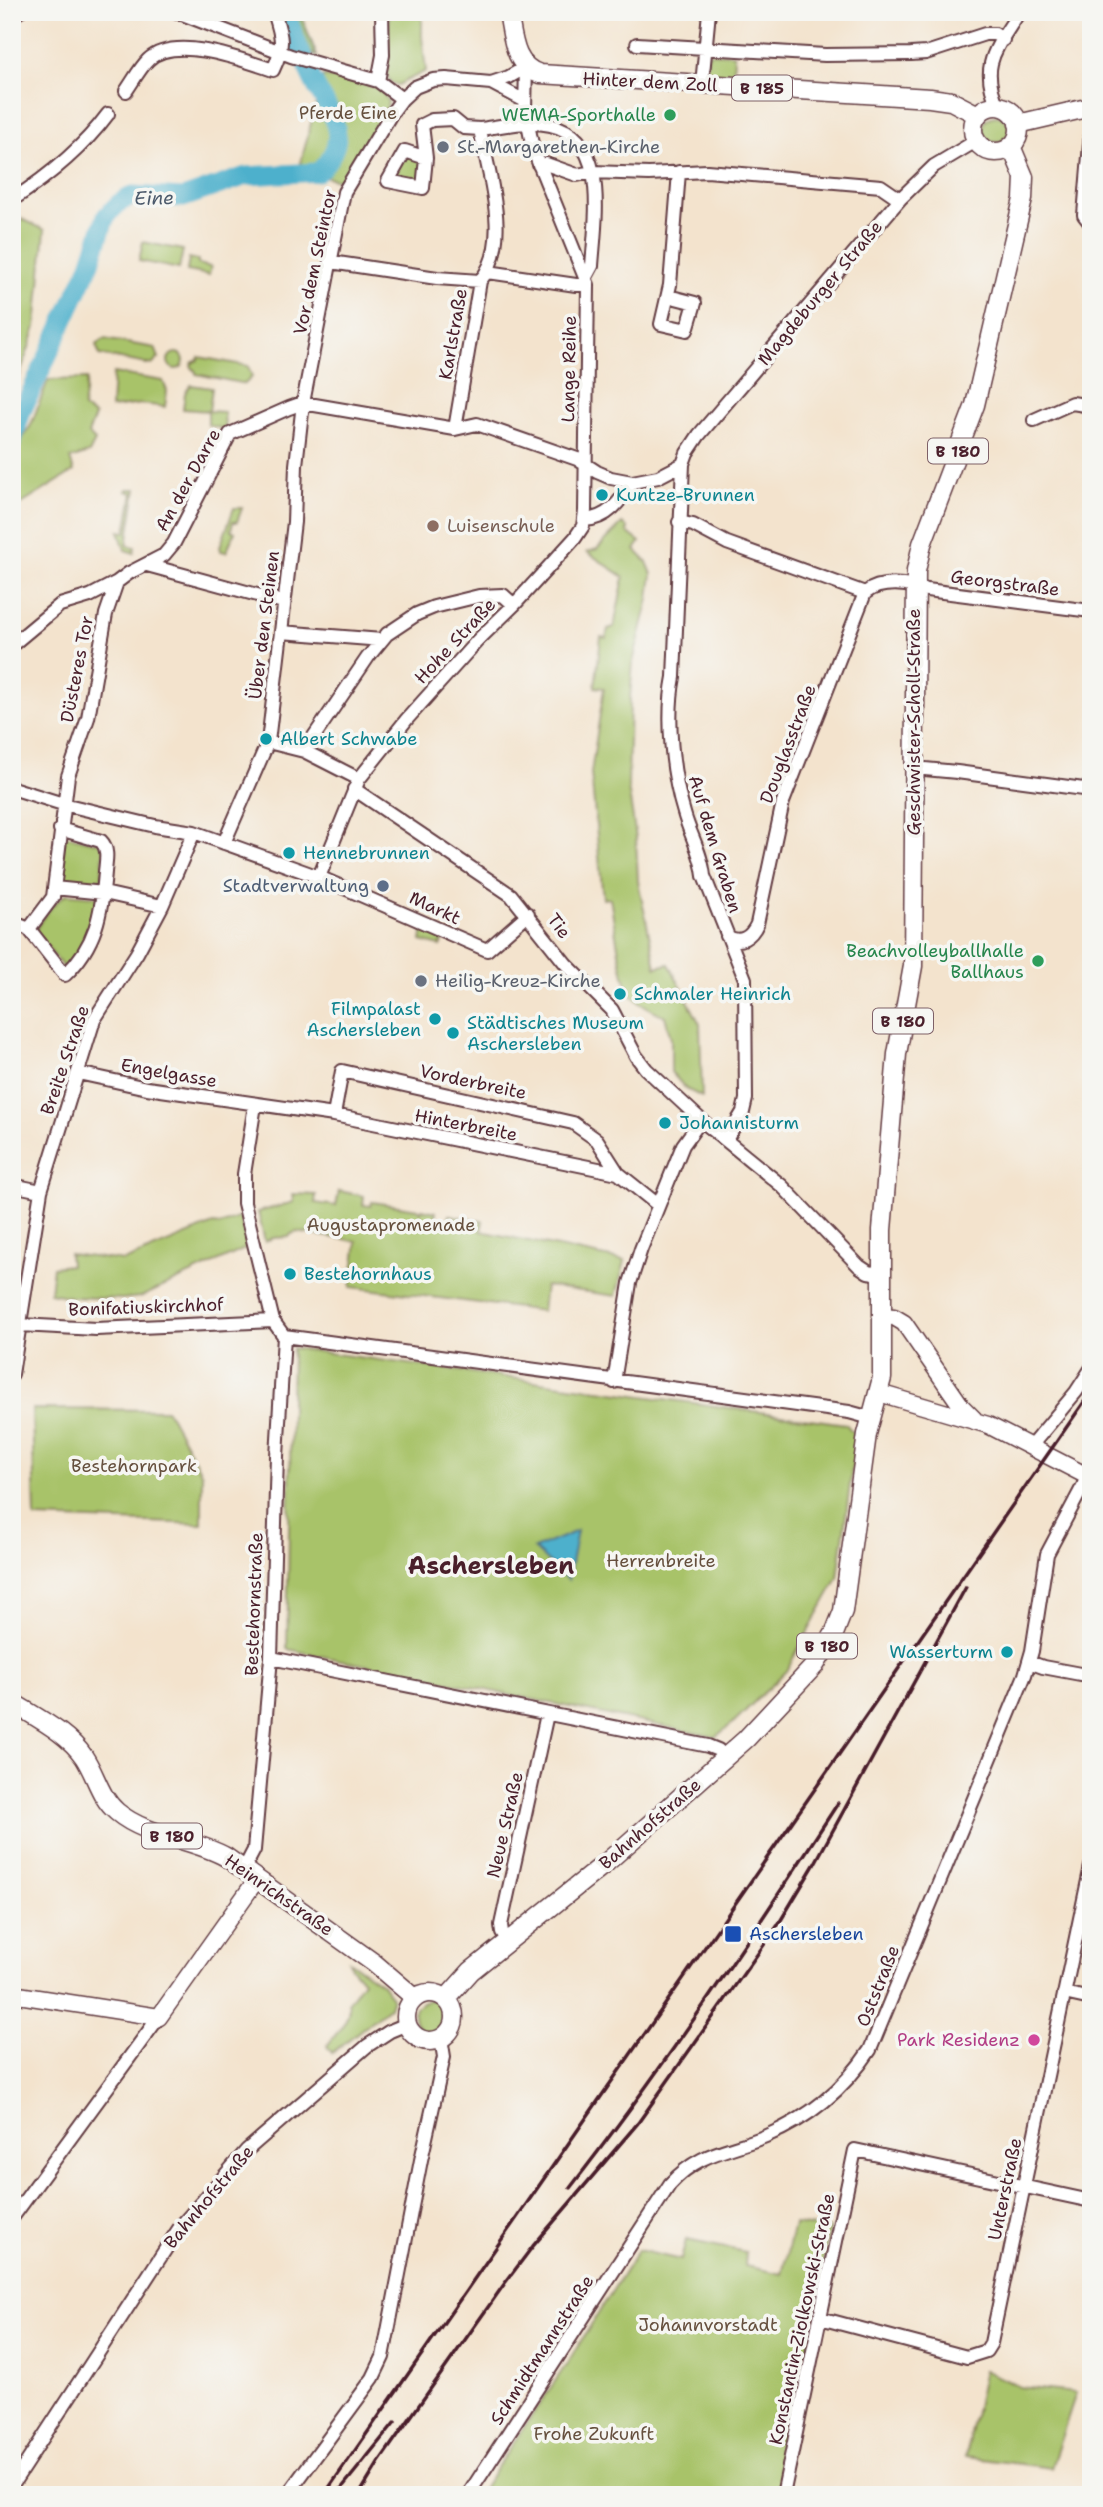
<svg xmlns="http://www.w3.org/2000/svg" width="1103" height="2507" viewBox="0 0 1103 2507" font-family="'Shantell Sans',sans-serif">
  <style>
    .green { fill: #a8c369; stroke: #79714a; stroke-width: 2 }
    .forest { fill: #86a95d; stroke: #686444; stroke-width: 2 }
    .water { fill: #4db0cc; stroke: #4c687c; stroke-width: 2 }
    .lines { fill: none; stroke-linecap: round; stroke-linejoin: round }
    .river { stroke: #4db0cc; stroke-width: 19 }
    .street-casing { stroke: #633c43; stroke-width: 16 }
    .secondary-casing { stroke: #633c43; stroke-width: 19 }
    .primary-casing { stroke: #633c43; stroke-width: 21 }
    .street { stroke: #fff; stroke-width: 12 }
    .secondary { stroke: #fff; stroke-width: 16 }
    .primary { stroke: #fff; stroke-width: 18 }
    .rail { stroke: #4a1f2b; stroke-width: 3.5 }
    .leisure-dot { fill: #2e9e5b; stroke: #f6f6f2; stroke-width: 2.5 }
    .worship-dot { fill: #6b7280; stroke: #f6f6f2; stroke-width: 2.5 }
    .culture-dot { fill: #0f9aa8; stroke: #f6f6f2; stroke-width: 2.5 }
    .education-dot { fill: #8d6e63; stroke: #f6f6f2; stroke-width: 2.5 }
    .service-dot { fill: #5c6f8a; stroke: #f6f6f2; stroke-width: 2.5 }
    .transit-dot { fill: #1a4fb4; stroke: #f6f6f2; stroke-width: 2.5 }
    .hotel-dot { fill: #d1479c; stroke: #f6f6f2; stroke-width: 2.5 }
    .labels { text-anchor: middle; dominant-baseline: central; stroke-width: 7; stroke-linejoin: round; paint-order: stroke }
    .shield { fill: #f6f6f2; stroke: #7e6067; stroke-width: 2 }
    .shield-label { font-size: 16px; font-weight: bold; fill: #4a1f2b }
    .street-label { font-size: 18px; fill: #4a1f2b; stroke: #f6f6f2 }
    .park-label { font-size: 18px; fill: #66503e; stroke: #f6f6f2 }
    .leisure-label { font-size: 18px; fill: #27864d; stroke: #f6f6f2; text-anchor: end }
    .worship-label { font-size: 18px; fill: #5b616d; stroke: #f6f6f2; text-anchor: start }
    .culture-label { font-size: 18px; fill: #0d838f; stroke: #f6f6f2; text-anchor: start }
    .education-label { font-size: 18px; fill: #785e54; stroke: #f6f6f2; text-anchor: start }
    .service-label { font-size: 18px; fill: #4e5e75; stroke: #f6f6f2; text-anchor: end }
    .transit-label { font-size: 18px; fill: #164399; stroke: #f6f6f2; text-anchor: start }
    .hotel-label { font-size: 18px; fill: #b23c85; stroke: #f6f6f2; text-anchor: end }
    .water-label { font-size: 19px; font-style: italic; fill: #4b596b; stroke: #f6f6f2 }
    .district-label { font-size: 24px; font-weight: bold; fill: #4a1f2b; stroke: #f6f6f2 }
  </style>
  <rect width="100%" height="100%" fill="#f6f6f2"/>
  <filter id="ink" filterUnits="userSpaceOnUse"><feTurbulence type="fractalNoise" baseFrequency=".0143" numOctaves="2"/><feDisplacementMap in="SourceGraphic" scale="14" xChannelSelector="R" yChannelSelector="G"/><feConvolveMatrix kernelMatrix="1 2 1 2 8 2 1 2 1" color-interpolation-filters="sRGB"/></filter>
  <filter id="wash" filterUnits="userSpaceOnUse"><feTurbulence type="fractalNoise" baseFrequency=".00686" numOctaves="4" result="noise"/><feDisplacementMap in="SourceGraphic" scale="28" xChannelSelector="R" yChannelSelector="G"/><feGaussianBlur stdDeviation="1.57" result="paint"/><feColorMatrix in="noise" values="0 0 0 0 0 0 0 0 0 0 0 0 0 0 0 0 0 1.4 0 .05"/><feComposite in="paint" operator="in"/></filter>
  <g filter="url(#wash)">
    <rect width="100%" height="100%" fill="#f3e3cd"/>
    <!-- green -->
    <path class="green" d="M389 12H422V37L426 71 398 85 391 83 387 76Z
      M708 53 734 54 733 80 706 79Z
      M323 76 381 88 388 102 386 113 346 182 299 170Z
      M983 129a13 13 0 1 1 26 0a13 13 0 1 1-26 0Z
      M406 153 423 161 420 183 394 178Z
      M12 214 45 230 36 327 12 397Z
      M143 242 183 250 179 269 139 261Z
      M189 258 198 260V264L211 267 209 275 187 271Z
      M104 339 155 348 159 358 152 365 100 355 96 345Z
      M168 361a8 8 0 1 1 16 0a8 8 0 1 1-16 0Z
      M199 357 248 366 252 377 245 384 196 374V372L191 366 192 363 198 360Z
      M113 373 163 381 167 391 165 407 142 404 111 408Z
      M87 379 83 408 95 416 88 434 95 441 89 453 70 459 74 471 12 510V455L31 425 48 380Z
      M191 385 212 388 209 411 224 412 225 427 223 429 208 425V411L183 409 185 393Z
      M127 489H136L127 545 135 547 134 553 125 550 119 531 126 532 133 493 126 491Z
      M234 508H242L237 522H233L231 530 235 532 226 552 221 551 220 547Z
      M622 524 628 528 627 532 640 542 635 550 647 562 652 574 649 599 633 662 630 698 628 787 636 838 638 881 656 967 669 964 700 1024 702 1097 686 1089 671 1072V1039L665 1016C654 1011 639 1004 632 995 621 981 614 919 610 898L603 899 591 773 604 688 595 687 601 637 606 638 608 629 614 627 624 577 587 552 597 549Z
      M63 835 100 843 104 850 101 886 96 888C79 886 70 884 59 871Z
      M66 894 99 897 89 939 65 970 35 931C43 916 52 904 66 894Z
      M424 924 446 933 440 946 421 941Z
      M339 1191 364 1196 363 1205 371 1206 372 1202 418 1209 421 1212 422 1209 436 1212 434 1221 446 1224 449 1215 483 1221 481 1231 625 1261 616 1296 545 1286 542 1311 351 1287 357 1241 296 1232 291 1234 289 1237 273 1238 265 1242 258 1212 294 1202 293 1194 316 1195 315 1203 336 1206Z
      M240 1217 247 1248 141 1297 122 1299 71 1297 50 1293 53 1267 70 1265 69 1254 124 1261 213 1224 220 1225Z
      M292 1348 846 1424 856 1437 838 1578 786 1671 732 1724 715 1737 287 1649Z
      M32 1409 167 1410 202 1474V1524L35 1518Z
      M349 1961 382 1984 392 1997 389 2007 332 2053 327 2046C336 2033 353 2018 348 2002L363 1981 350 1966Z
      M414 2016a16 16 0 1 1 32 0a16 16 0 1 1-32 0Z
      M794 2224 829 2229 781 2495 479 2494 566 2365 638 2250 681 2260 686 2240 746 2252 745 2266 782 2274Z
      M984 2370 1019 2387 1076 2393 1051 2468 965 2457Z"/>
    <!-- forest -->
    <path class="forest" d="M280 12H300L317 56 293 50Z"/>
    <!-- water -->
    <path class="water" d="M577 1531 568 1580 534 1549Z"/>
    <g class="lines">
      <!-- river -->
      <path class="river" d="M12 443 22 411 90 265 106 216 119 203 133 195 183 198 246 176 318 172C357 134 326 111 310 74 301 54 293 33 285 12"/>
    </g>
  </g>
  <g filter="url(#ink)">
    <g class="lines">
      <!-- street casing -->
      <g class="street-casing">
        <path id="street" d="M177 12 291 56 378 81 402 99
          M1064 12 1091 16
          M12 14 19 12
          M637 44 825 55 911 54 926 53 985 34H995L1003 40
          M378 81 383 55 382 12
          M702 84 709 12
          M126 91C133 81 140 68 148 60 175 34 243 60 273 70 285 45 282 37 274 12
          M998 106C978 64 998 47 1019 12
          M1091 132 1084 215 1091 224
          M426 158 405 151 388 181 423 188 426 158 422 125 432 120 453 119 464 128 480 129
          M539 165 546 164 577 175 593 172 649 174 707 171 881 186 900 199
          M12 200C49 176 82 149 108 114
          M331 262 437 278 480 281
          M488 272 576 285H588
          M668 296 695 303 687 330 661 324 670 285 679 172
          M1034 420 1072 403 1091 406
          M455 429 480 281C513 243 488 174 480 129 502 126 528 120 550 125 610 138 595 220 592 266L586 277
          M584 520C608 519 621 501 632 482L658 477 683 464
          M679 522 693 525 727 543 865 593
          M147 565 283 602
          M281 632 382 640
          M12 645 60 605 90 596 117 582 129 573 164 555 174 543 230 434 289 408 303 403 455 429 477 424 577 459 597 472 611 478 632 482
          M268 742 304 751 359 779
          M304 751 368 657 387 634 417 614 434 607 479 596 503 595 514 605
          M914 768 957 772 1091 790
          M12 788 63 804 155 826 194 832 319 877 487 950 528 914
          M354 789 511 895 566 964 612 1010 636 1056 646 1069 701 1120 782 1186 859 1266 868 1272 881 1274
          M60 829 101 841C109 849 106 861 105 872 102 912 96 946 65 975L29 929 53 897 68 776 88 718 106 614 117 582
          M224 843 268 742 294 522 296 465 303 403 344 192 391 114 402 99 415 87 433 80 446 79 491 83 525 101
          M319 877 359 779 407 719 478 640 514 605 575 538 583 526 585 511 588 285 533 149 525 109 526 67 509 77 491 83
          M54 888 104 893 162 906
          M12 922 29 929
          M727 936C740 945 751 937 757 924L783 802 865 593C881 580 909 584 927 590L1091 611
          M78 1073 147 1088 334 1115 618 1173 658 1205
          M255 1105 244 1174V1203L273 1321 284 1336
          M334 1115 342 1071 573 1123 597 1140 618 1173
          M726 1140 743 1112 746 1099 745 979 704 876C702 854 690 835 684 813 672 774 666 717 674 677L683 464 687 453 699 435 900 199 934 166 976 141
          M12 1185 41 1191
          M20 1325 96 1329 273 1321
          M284 1336 849 1412 871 1418
          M12 1374 41 1191 94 1020 137 953 162 906 194 832
          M614 1382 630 1283 641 1249 683 1145 701 1120
          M1031 1446 1076 1392 1091 1369
          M271 1658 708 1746 718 1750 726 1758
          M1029 1662 1043 1667 1091 1676
          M244 1869 254 1850 271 1658 277 1456 284 1336
          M510 1942 502 1932 501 1925 547 1714
          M1064 1993 1091 1999
          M12 2218 159 2017
          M820 2318 967 2357 986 2351 991 2343 1091 1866
          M12 2485 180 2227 247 2150 367 2046 390 2031 407 2024
          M287 2495 373 2378 383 2357 421 2160 444 2057 441 2038
          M468 2495 670 2184C700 2151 728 2152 766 2136 809 2118 844 2089 870 2050L1025 1675 1032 1651 1047 1554 1083 1486 1091 1466
          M783 2495 855 2150 1091 2201"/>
      </g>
      <!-- secondary casing -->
      <g class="secondary-casing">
        <path id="secondary" d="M882 1316 894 1317 904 1323 962 1407 974 1419
          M879 1393 988 1425 1091 1478
          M12 1994 159 2017 257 1879"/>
      </g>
      <!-- primary casing -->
      <g class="primary-casing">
        <path id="primary" d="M508 12C513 36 513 66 540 74L930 98 951 101 978 115
          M973 129a23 23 0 1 1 46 0a23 23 0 1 1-46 0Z
          M1018 124 1091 107
          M12 1702C37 1718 68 1733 84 1757 96 1775 100 1798 117 1812 147 1837 192 1838 226 1857L374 1963 415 1998
          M406 2017a24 24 0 1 1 48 0a24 24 0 1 1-48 0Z
          M446 1999 471 1971 607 1862 746 1739 815 1665 834 1634 843 1611 867 1434 882 1378V1230L897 1054 913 966 916 571 922 544 975 405 1023 199 1024 177 1011 146"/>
      </g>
      <!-- street -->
      <use href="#street" class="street"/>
      <!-- secondary -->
      <use href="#secondary" class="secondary"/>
      <!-- primary -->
      <use href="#primary" class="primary"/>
      <!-- rail -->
      <path class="rail" d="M570 2188C666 2065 753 1934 838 1803
        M324 2495 1091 1392
        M336 2495 395 2422
        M359 2495 379 2462 505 2283 533 2246 638 2123 778 1925 814 1865 966 1587"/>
    </g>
  </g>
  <!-- markers -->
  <g class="leisure-dot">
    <circle cx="670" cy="115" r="7"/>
    <circle cx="1038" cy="961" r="7"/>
  </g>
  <g class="worship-dot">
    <circle cx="443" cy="147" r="7"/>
    <circle cx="421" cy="981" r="7"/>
  </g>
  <g class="culture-dot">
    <circle cx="602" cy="495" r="7"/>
    <circle cx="266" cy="739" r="7"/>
    <circle cx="289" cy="853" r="7"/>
    <circle cx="620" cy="994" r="7"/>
    <circle cx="435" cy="1019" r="7"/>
    <circle cx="453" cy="1033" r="7"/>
    <circle cx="665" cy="1123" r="7"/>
    <circle cx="290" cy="1274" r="7"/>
    <circle cx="1007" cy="1652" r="7"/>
  </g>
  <circle class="education-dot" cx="433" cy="526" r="7"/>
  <circle class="service-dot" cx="383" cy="886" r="7"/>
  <rect class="transit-dot" x="724" y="1925" width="18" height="18" rx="3.5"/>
  <circle class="hotel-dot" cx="1034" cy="2040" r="7"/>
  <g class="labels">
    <!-- shield labels -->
    <g class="shield">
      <rect x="732" y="75.5" width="60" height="25" rx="5"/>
      <rect x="928" y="438.5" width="60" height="25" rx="5"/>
      <rect x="873" y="1008.5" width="60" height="25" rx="5"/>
      <rect x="797" y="1633.5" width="60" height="25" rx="5"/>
      <rect x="142" y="1823.5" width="60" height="25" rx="5"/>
    </g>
    <g class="shield-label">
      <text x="762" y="88">B 185</text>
      <text x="958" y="451">B 180</text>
      <text x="903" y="1021">B 180</text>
      <text x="827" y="1646">B 180</text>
      <text x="172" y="1836">B 180</text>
    </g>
    <!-- street labels -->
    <g class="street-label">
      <text transform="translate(650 82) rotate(3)">Hinter dem Zoll</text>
      <text transform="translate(315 262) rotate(-78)">Vor dem Steintor</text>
      <text transform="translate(820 293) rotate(-50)">Magdeburger Straße</text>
      <text transform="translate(453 334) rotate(-80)">Karlstraße</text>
      <text transform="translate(569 369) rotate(-89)">Lange Reihe</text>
      <text transform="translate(188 480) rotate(-61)">An der Darre</text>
      <text transform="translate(1005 583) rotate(7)">Georgstraße</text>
      <text transform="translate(264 625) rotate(-83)">Über den Steinen</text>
      <text transform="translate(455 641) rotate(-47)">Hohe Straße</text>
      <text transform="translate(77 669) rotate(-79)">Düsteres Tor</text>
      <text transform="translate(914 722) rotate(-90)">Geschwister-Scholl-Straße</text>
      <text transform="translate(788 744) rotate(-69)">Douglasstraße</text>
      <text transform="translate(715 844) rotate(73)">Auf dem Graben</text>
      <text transform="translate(435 908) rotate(25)">Markt</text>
      <text transform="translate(559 926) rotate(53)">Tie</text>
      <text transform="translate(65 1060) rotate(-71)">Breite Straße</text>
      <text transform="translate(169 1073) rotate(10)">Engelgasse</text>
      <text transform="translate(473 1082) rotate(12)">Vorderbreite</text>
      <text transform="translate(466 1125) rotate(11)">Hinterbreite</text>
      <text transform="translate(146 1307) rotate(-2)">Bonifatiuskirchhof</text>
      <text transform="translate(254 1604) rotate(-88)">Bestehornstraße</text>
      <text transform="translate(650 1824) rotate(-41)">Bahnhofstraße</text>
      <text transform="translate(505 1825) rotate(-77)">Neue Straße</text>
      <text transform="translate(279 1895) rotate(35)">Heinrichstraße</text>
      <text transform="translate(878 1986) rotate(-68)">Oststraße</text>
      <text transform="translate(1005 2189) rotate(-78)">Unterstraße</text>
      <text transform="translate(209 2197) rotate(-50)">Bahnhofstraße</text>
      <text transform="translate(802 2319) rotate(-78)">Konstantin-Ziolkowski-Straße</text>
      <text transform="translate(542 2350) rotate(-57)">Schmidtmannstraße</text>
    </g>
    <!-- park labels -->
    <g class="park-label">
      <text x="348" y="113">Pferde Eine</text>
      <text x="391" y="1225">Augustapromenade</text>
      <text x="134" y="1466">Bestehornpark</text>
      <text x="661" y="1561">Herrenbreite</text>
      <text x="708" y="2325">Johannvorstadt</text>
      <text x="594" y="2434">Frohe Zukunft</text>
    </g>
    <!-- leisure labels -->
    <g class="leisure-label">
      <text x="656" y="115">WEMA-Sporthalle</text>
      <text x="1024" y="951">Beachvolleyballhalle<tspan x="1024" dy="21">Ballhaus</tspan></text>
    </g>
    <!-- worship labels -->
    <g class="worship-label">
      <text x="457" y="147">St.-Margarethen-Kirche</text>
      <text x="435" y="981">Heilig-Kreuz-Kirche</text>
    </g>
    <!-- culture labels -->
    <g class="culture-label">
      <text x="616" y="495">Kuntze-Brunnen</text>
      <text x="280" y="739">Albert Schwabe</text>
      <text x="303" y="853">Hennebrunnen</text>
      <text x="634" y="994">Schmaler Heinrich</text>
      <text x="421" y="1009" text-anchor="end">Filmpalast<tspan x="421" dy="21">Aschersleben</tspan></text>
      <text x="467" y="1023">Städtisches Museum<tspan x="467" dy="21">Aschersleben</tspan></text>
      <text x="679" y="1123">Johannisturm</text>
      <text x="304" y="1274">Bestehornhaus</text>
      <text x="993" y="1652" text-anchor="end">Wasserturm</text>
    </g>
    <!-- education labels -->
    <g class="education-label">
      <text x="447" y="526">Luisenschule</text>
    </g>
    <!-- service labels -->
    <g class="service-label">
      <text x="369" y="886">Stadtverwaltung</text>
    </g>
    <!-- transit labels -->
    <g class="transit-label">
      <text x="749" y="1934">Aschersleben</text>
    </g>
    <!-- hotel labels -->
    <g class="hotel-label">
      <text x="1020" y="2040">Park Residenz</text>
    </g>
    <!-- water labels -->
    <g class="water-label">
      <text transform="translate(154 198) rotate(-1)">Eine</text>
    </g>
    <!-- district labels -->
    <g class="district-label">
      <text x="491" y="1566">Aschersleben</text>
    </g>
  </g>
  <!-- margin -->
  <rect width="1103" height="2507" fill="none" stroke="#f6f6f2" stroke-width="42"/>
</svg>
